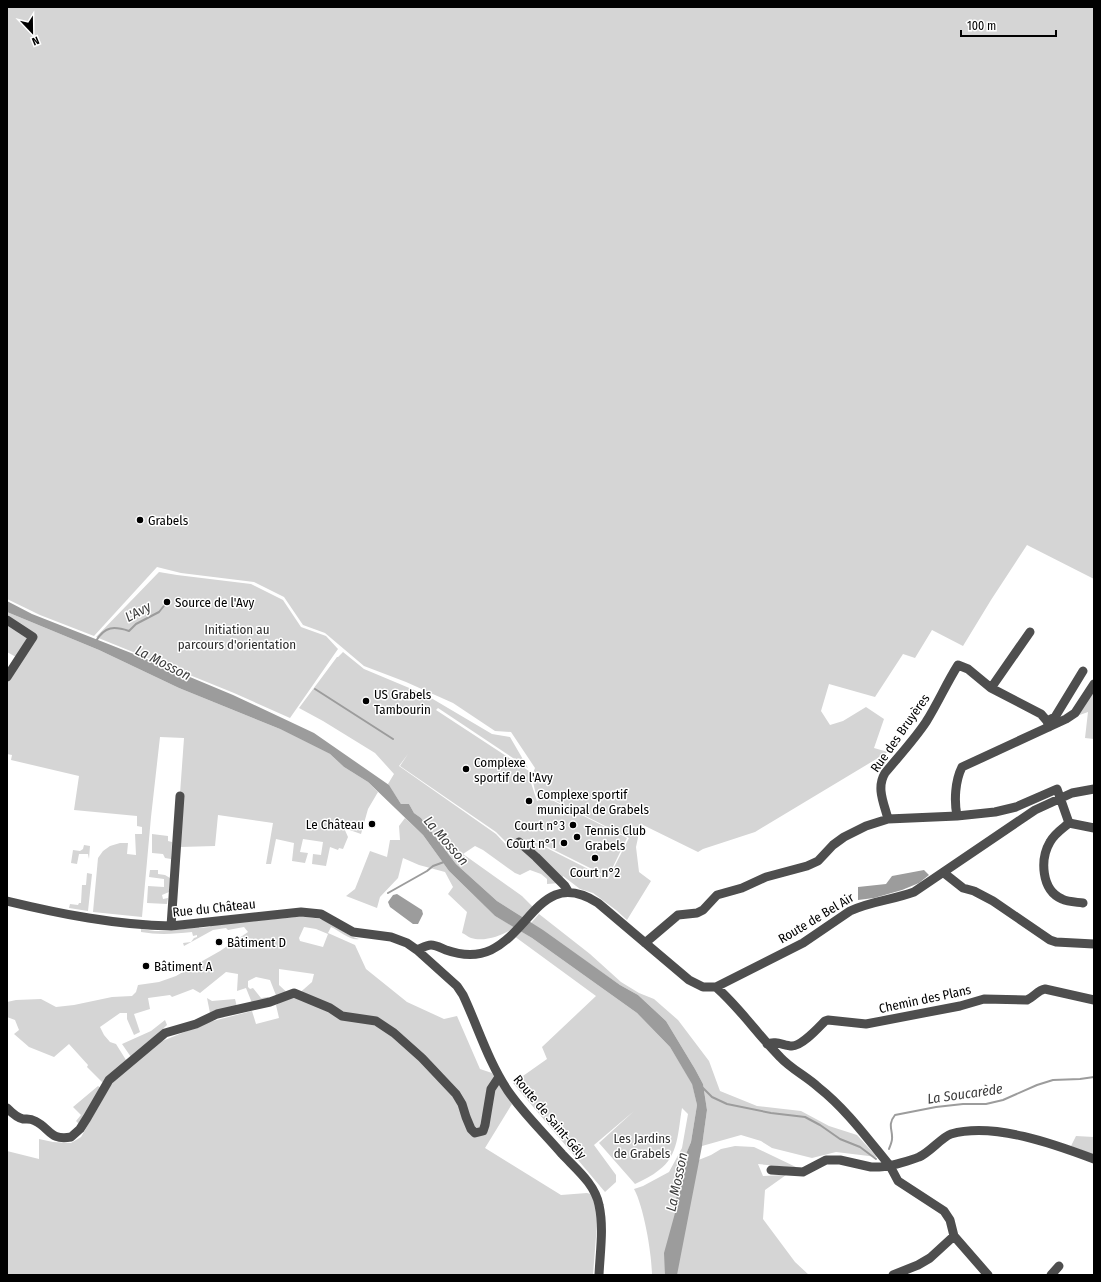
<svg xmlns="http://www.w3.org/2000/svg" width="1101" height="1282" viewBox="0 0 1101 1282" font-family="'Fira Sans Condensed',sans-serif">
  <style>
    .green { fill: #d5d5d5; fill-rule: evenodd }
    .water { fill: #9c9c9c }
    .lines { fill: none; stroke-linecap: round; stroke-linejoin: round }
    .stream { stroke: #9c9c9c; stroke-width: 2 }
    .minor { stroke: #4e4e4e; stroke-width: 9 }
    .poi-dot { fill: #000; stroke: #fff; stroke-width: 1.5 }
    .labels { text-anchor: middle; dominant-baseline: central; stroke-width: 3; stroke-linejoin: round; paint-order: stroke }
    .poi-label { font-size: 13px; fill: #000; stroke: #fff; text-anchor: start }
    .park-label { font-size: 13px; fill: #2c2c2c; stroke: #fff }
    .street-label { font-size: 13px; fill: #000; stroke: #fff }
    .water-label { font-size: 14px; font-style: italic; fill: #3d3d3d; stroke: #fff }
  </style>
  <rect width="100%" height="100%" fill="#fff"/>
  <!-- green -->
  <path class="green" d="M7 7H1094V579L1027 545 991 600 963 646 932 630 915 658 903 654 875 697 829 684 821 711 830 725 843 721 866 707 884 719 874 748 888 752 755 832 703 849 698 852 641 824 636 847 639 872 651 881 627 920 616 910 593 893 580 889 563 876 560 883 547 884V879L541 874 530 870 520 875 515 873 483 850 475 846 463 854 522 896 534 908 524 918 497 901 456 864 421 818 414 813 409 804H401L388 784 394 774 375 753 323 721 299 708 337 657H338L343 652 364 669 426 695 492 734 510 737 528 768 438 708 436 710 532 773 531 783 537 801 546 797 627 838 608 877 532 839 524 841 518 848 510 846 496 832 400 766 408 754 399 766 496 834 509 848 523 849 531 840 608 879 629 838 546 796 538 800C535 789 530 779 535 768L511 732 495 731 453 703 406 682 364 666 325 633 303 625 284 597 254 582 181 573 157 567 94 636 40 615 7 599Z
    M159 572 177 575 251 584 283 600 301 627 326 636 338 649 290 718 234 693 96 637Z
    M7 612 99 650 179 688 280 729 330 754 344 767 368 782 378 792 368 809 361 834 344 828 348 837 343 849 339 848 338 850 330 847 326 866 312 864 313 854 321 855 323 842 303 839 300 852 308 853 305 863 292 861 294 843 276 839 271 864H266L273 823 218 815 215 846 180 847V794L184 738 160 737 151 817 142 917 93 912 98 858 103 851 110 846 120 843H128L127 854 136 855 135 834H142V827L137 826V816L74 810 79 776 11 760 12 755 7 754V680L36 636 7 618Z
    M7 624 29 637 16 657 7 652Z
    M1094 687V739L1085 738 1088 712 1074 717Z
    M405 818 423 835 449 871 495 916 514 927 512 929C501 936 484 942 471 938 468 937 465 934 462 933L467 912 448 894 453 887 445 872 419 865 403 858 398 878 380 897 377 908 346 896 355 889 370 851 387 857 390 840H400L399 826Z
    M152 834 168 836V841L172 842 171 859 165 858 163 854 152 853Z
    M84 845 90 846 89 859 88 854H79L77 864 71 863 73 850 80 851 83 849Z
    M150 870H158V874L165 875 170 878 169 892 162 895 163 899 168 898 167 904 147 903 148 886 164 887V879L149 877Z
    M87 873 92 874 88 911 69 908 70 904 78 905 79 903H81L82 885H86Z
    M539 914 590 954 621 982 639 993 654 999 678 1020 709 1061 720 1091 757 1106 801 1111 829 1126 857 1135 877 1157 836 1152 812 1158 772 1148 761 1141 741 1135 702 1146 707 1110 703 1084 695 1069 666 1021 638 995 620 985 531 923Z
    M296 917C307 917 317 917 328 922 339 927 347 936 359 939 350 941 340 931 331 927L328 933 355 945 366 969 407 1002 444 1019 457 1016 480 1069 492 1073 512 1104 485 1148 561 1195 587 1193 591 1194 598 1211 593 1275H7V1151L39 1159V1139L53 1142 71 1143 81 1137 112 1083 155 1044 209 1022 252 1011 256 1024 279 1018 276 1005 279 1003 270 980 256 977 248 981V987L250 989 253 988 261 998 268 997 269 1000 252 1003 246 988 237 991 238 974 226 972 200 993 193 989 172 997 170 995 148 998 150 1009 134 1014 140 1032 134 1035 127 1019V1013H120L100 1027 104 1035 110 1042 116 1044 126 1060 104 1084 87 1067 88 1065 69 1044 54 1057 29 1047 14 1034 19 1030 15 1020 7 1017V1002L16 1000 41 999 56 1007 74 1005 112 997 132 996 136 992 138 985 159 982 176 976 220 951 248 932 244 927 228 930 226 928 213 930 184 946 183 943 191 942 194 938 197 937V935L193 936 192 932C174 934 158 935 141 932V929L155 931H168L199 927V928L210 927 211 925ZM304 927 316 929 328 934 323 947 300 941 299 938ZM279 969 314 974 312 982 296 996 293 998 279 985Z
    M519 930 532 938 637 1013 670 1047 692 1083 697 1105 691 1142 681 1167 711 1155 721 1149 735 1146 754 1147 798 1168 758 1164 763 1176 786 1175 765 1190 763 1219 795 1262 809 1275H652C652 1255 644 1207 634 1189L643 1186 669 1172 682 1148 688 1114 682 1108C678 1130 679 1156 659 1170 652 1176 643 1180 635 1184L599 1143 634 1111 594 1145 616 1175V1182L605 1192 513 1083 547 1059 542 1047 596 996 514 936Z
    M207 998 212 1001 235 999 237 1007 210 1013Z
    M165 1020 167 1025 154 1037 131 1057 122 1044 151 1031Z
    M98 1086 101 1088 80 1125 76 1121 81 1115 73 1107Z
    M1076 1136 1094 1137V1155L1071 1146Z"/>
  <!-- water -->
  <path class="water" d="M7 601 32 614 154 662 233 695 314 733 389 785 401 804H409L414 813 421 818 456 864 497 901 543 930 620 985 638 995 666 1021 695 1069 703 1084 707 1110 702 1146 677 1275H665L664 1253 675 1213 679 1171 691 1142 697 1105 692 1084 670 1047 637 1013 532 938 495 916 449 871 423 835 368 782 344 767 330 754 280 729 179 688 99 650 7 612Z
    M924 870 929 875 919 883 902 890 874 898 858 900V887L886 884 892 876Z
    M397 894 422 910 423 914 418 924H413L390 907 388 902 393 895Z"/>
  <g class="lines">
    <!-- stream -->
    <path class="stream" d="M96 641C105 626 114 626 129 631L136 624 159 612 167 602
      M315 689 393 739
      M388 893 427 871 433 866 444 862
      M702 1087 712 1097 727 1104 771 1113 805 1117 820 1125 840 1139 860 1147 876 1159
      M889 1149C890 1146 892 1142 892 1139 893 1130 887 1125 895 1115L936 1107 963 1104H986L1003 1100 1037 1085 1053 1080 1080 1079 1094 1077"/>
    <!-- minor -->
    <path class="minor" d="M7 620 33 637 7 677
      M991 688 1030 632
      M1047 721 1055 717 1083 671
      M957 816C954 801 955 781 962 767L1066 719 1075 713 1094 684
      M888 819C884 803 876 788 885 773 899 756 914 740 926 722 938 703 946 684 958 665L968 669 991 688 1041 714 1047 721 1049 727
      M1069 823 1094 828
      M519 842 536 857 565 886 568 891
      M944 873 963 888 974 891 993 901 1050 940 1056 942 1094 944
      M7 901C61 914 116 925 171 926L301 912 321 914 353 932 391 937 407 943 417 950 457 986 463 995C478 1027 488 1061 508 1091 524 1114 544 1133 562 1154 576 1169 595 1184 599 1205 604 1228 600 1252 599 1275
      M171 926 180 796
      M645 943 678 915 697 913 703 910 717 895 742 888 766 877 807 866 818 861 833 845 844 837 866 826 888 819 957 816 995 812 1016 807 1057 789 1069 823C1062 829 1054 834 1050 842 1040 859 1041 890 1062 899 1068 902 1076 902 1083 903
      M417 950C422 948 426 945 431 945 436 945 441 948 446 950 460 955 476 957 491 950 532 930 543 868 598 903L689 980 703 987H716L803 943 850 911C871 901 893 900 914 892L1035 810 1072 793 1094 789
      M716 987C740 1008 758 1035 780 1057 791 1069 806 1076 818 1087 846 1109 867 1138 890 1166 899 1163 910 1161 919 1157 929 1153 942 1137 951 1134 994 1122 1054 1144 1094 1159
      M767 1044C776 1040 784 1046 792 1046 802 1046 818 1028 825 1021L828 1020 866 1024 960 1006 984 999 1027 1000C1034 997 1038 990 1045 989L1094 1000
      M7 1108C11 1112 17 1118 23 1119 28 1119 30 1118 35 1121 50 1128 50 1141 71 1137L80 1129 87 1118 109 1080 165 1033 196 1024 217 1014 270 1002 294 993 330 1008 342 1016 376 1021 394 1033 422 1058 456 1094 462 1104 466 1117 471 1129 475 1133 483 1131 485 1125 491 1089 499 1077
      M771 1170 803 1172 826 1160H840L871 1167H879L890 1166 898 1181 944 1211 950 1220 954 1236 988 1275
      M893 1275 918 1265 930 1258 954 1236
      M1051 1275 1059 1266"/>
  </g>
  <!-- markers -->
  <g class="poi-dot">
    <circle cx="140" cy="520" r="4"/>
    <circle cx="167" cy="602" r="4"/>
    <circle cx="366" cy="701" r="4"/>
    <circle cx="466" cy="769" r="4"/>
    <circle cx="529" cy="801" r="4"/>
    <circle cx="372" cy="824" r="4"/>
    <circle cx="573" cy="825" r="4"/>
    <circle cx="577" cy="837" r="4"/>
    <circle cx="564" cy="843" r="4"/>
    <circle cx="595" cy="858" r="4"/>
    <circle cx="219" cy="942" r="4"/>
    <circle cx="146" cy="966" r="4"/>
  </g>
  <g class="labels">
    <!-- poi labels -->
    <g class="poi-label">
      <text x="148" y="520">Grabels</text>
      <text x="175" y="602">Source de l'Avy</text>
      <text x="374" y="694">US Grabels<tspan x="374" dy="15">Tambourin</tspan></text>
      <text x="474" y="762">Complexe<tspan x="474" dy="15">sportif de l'Avy</tspan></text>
      <text x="537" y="794">Complexe sportif<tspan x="537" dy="15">municipal de Grabels</tspan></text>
      <text x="364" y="824" text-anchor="end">Le Château</text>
      <text x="565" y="825" text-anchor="end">Court n°3</text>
      <text x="585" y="830">Tennis Club<tspan x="585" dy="15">Grabels</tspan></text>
      <text x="556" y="843" text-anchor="end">Court n°1</text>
      <text x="595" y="872" text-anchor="middle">Court n°2</text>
      <text x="227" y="942">Bâtiment D</text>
      <text x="154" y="966">Bâtiment A</text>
    </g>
    <!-- park labels -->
    <g class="park-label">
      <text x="237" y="629">Initiation au<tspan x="237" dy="15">parcours d'orientation</tspan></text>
      <text x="642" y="1138">Les Jardins<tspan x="642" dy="15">de Grabels</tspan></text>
    </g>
    <!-- street labels -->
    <g class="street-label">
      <text transform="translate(900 733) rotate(-55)">Rue des Bruyères</text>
      <text transform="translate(214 908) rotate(-6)">Rue du Château</text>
      <text transform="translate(816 918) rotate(-31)">Route de Bel Air</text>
      <text transform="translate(925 999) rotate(-12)">Chemin des Plans</text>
      <text transform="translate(550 1117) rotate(50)">Route de Saint-Gély</text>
    </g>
    <!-- water labels -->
    <g class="water-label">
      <text transform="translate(138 612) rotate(-28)">L'Avy</text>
      <text transform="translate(163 663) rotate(27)">La Mosson</text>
      <text transform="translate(446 841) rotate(49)">La Mosson</text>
      <text transform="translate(965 1094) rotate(-8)">La Soucarède</text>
      <text transform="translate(677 1182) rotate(-78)">La Mosson</text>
    </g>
  </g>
  <!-- border -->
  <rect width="1101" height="1282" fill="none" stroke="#000000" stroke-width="16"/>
  <!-- north arrow -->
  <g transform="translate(32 32) rotate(158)" stroke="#ffffff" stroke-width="3" paint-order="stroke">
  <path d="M0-3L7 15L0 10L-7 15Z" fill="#000000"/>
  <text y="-6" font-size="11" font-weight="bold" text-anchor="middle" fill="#000000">N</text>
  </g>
  <!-- scale -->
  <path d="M961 30v6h95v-6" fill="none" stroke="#000000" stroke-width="2"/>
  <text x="967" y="30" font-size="12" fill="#000000" stroke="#ffffff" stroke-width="3" paint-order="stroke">100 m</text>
</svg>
